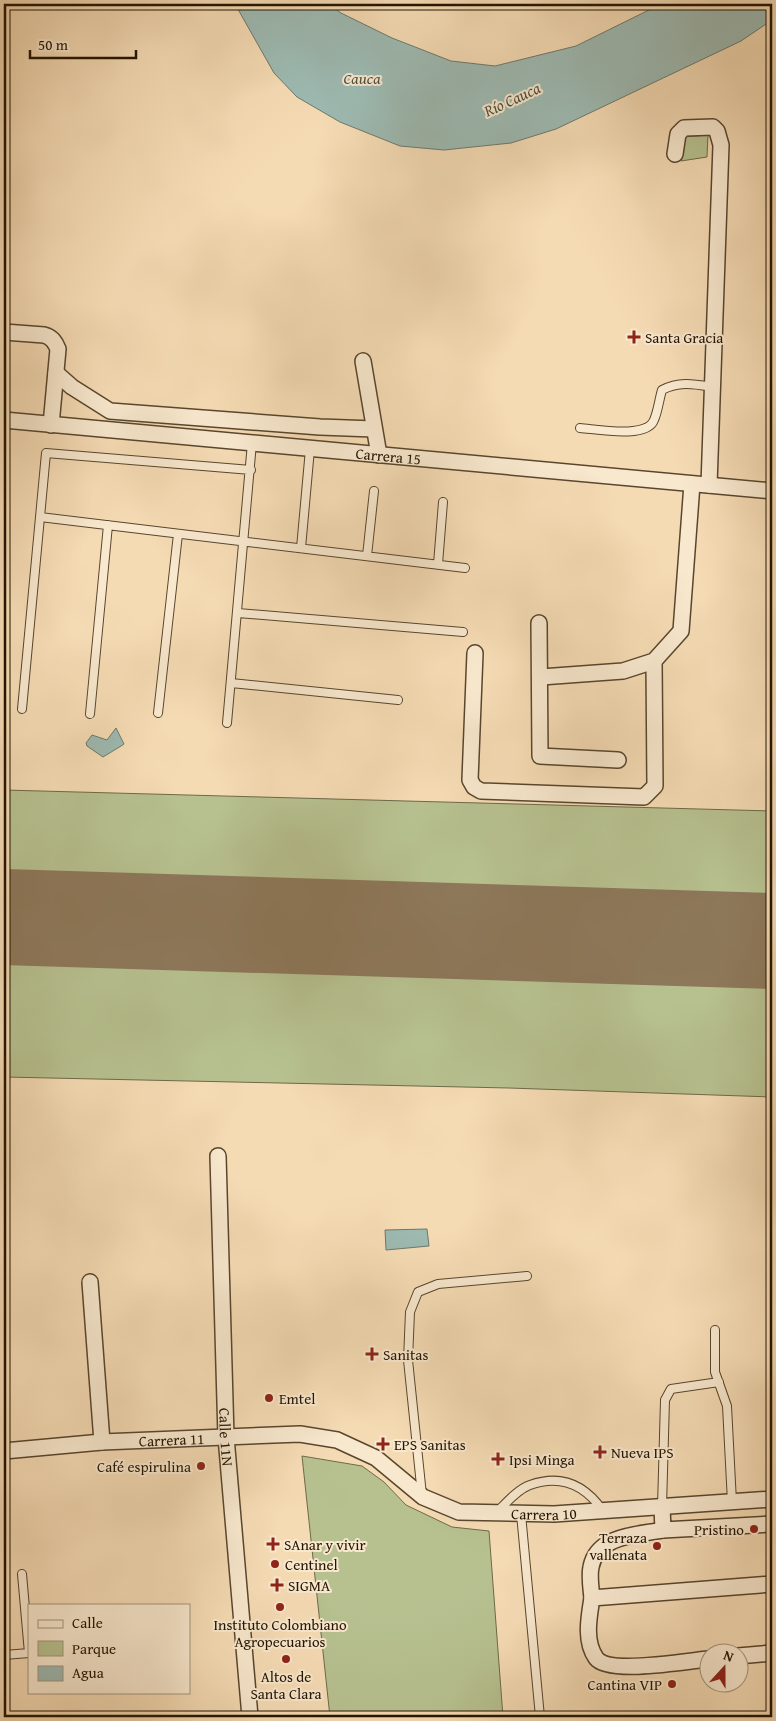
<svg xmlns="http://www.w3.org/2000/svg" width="776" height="1721" viewBox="0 0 776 1721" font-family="'Gentium Book Plus',serif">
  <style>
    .green { fill: #b7c190; stroke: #6e6a48 }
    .water { fill: #9dbab2; stroke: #6d786b }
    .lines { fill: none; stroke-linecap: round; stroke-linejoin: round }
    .runway { stroke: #8d785a; stroke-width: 96 }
    .service-casing { stroke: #59462d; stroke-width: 10 }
    .minor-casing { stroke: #59462d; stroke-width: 18 }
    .service { stroke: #f8e8ce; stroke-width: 8 }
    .minor { stroke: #f8e8ce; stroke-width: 15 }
    .poi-dot { fill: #8f2418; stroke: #f8e8ce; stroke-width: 2 }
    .labels { text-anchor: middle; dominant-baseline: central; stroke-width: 4; stroke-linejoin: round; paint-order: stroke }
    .poi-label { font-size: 15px; fill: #251400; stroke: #f8e8ce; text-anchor: start }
    .street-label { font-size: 15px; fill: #251400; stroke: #f8e8ce }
    .water-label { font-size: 16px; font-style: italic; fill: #4f4e3e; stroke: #f8e8ce }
  </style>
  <rect width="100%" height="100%" fill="#f5dbb4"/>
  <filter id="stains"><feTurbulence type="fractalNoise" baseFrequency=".004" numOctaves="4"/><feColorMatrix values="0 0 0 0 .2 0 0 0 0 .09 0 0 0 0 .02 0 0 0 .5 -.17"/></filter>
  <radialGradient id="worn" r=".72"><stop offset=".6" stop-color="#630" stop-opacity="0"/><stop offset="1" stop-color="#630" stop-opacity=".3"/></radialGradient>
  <!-- green -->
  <path class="green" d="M708 135 707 157 681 161V137Z
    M4 790 772 811V906L4 883Z
    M4 961 772 981V1097L509 1088 4 1077Z
    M302 1456 362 1466 384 1482 406 1505 452 1527 489 1531 503 1717H330Z"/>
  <!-- water -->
  <path class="water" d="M235 4H329L341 13 392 38 451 61 495 66 576 46 661 4H772V20L741 41 556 129 511 143 444 150 400 146 340 122 297 97 274 73Z
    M116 728 124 744 121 746 103 757 87 746 86 743 92 735 107 740Z
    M427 1229 429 1246 386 1250 385 1230Z"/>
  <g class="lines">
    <!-- runway -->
    <path class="runway" d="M4 917 772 941"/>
    <!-- service casing -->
    <g class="service-casing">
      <path id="service" d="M580 428C596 429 647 439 654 420 658 411 659 400 662 390 679 381 694 384 713 387
        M40 517 465 568
        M301 548 310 449
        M367 556 374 491
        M438 564 443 502
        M238 613 463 632
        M231 683 398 700
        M22 709 46 453 251 470
        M158 713 178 534
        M90 714 108 525
        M227 723 252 443
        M715 1330V1372L727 1406 732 1502
        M422 1495 408 1360 410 1312 418 1292 438 1284 527 1276
        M662 1507 665 1400 671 1389 719 1382
        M497 1512C506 1503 518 1489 530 1485 561 1474 585 1485 603 1511
        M521 1514 540 1717
        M22 1574 29 1653
        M4 1655 29 1653"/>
    </g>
    <!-- minor casing -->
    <g class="minor-casing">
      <g id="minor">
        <path d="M675 154 678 134 684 128 713 127 717 131 721 145 709 485"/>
        <path d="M4 332 44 335C52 337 55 342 58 349L51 425"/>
        <path d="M363 361 379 455"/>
        <path d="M56 373 72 387 110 411 320 427 374 429"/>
        <path id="s1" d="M4 420 772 491"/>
        <path d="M539 623 540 756 618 760"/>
        <path d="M475 653 470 780 474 787 481 791 644 797 655 786 654 661"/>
        <path d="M541 677 623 671 654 661 681 631 692 484"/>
        <path id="s2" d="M218 1156 226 1437 250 1717"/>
        <path d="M90 1282 102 1442"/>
        <path id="s3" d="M4 1451 102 1442 300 1434 337 1440 376 1458 423 1497 459 1512 554 1514 772 1499"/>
        <path d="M662 1507 663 1530 772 1524"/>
        <path d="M592 1598C591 1588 589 1576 591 1567 597 1535 637 1535 663 1530"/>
        <path d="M738 1656 772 1653"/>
        <path d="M708 1659C688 1661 608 1675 596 1658 584 1641 589 1617 592 1598L772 1584"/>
      </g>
    </g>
    <!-- service -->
    <use href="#service" class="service"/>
    <!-- minor -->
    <use href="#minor" class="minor"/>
  </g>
  <!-- markers -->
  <g class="poi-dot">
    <path d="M631.5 329.5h5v5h5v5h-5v5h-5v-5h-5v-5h5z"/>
    <path d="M369.5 1346.5h5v5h5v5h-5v5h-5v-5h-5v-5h5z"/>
    <circle cx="269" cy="1398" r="5"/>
    <path d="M380.5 1436.5h5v5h5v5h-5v5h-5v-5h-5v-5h5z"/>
    <path d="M597.5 1444.5h5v5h5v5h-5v5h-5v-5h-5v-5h5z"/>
    <path d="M495.5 1451.5h5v5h5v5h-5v5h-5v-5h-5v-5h5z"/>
    <circle cx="201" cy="1466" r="5"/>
    <circle cx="754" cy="1529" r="5"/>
    <path d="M270.5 1536.5h5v5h5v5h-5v5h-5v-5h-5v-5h5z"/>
    <circle cx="657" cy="1546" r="5"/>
    <circle cx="275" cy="1564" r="5"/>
    <path d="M274.5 1577.5h5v5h5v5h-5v5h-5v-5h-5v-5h5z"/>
    <circle cx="280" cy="1607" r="5"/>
    <circle cx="286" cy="1659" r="5"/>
    <circle cx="672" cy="1684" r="5"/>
  </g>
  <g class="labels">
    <!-- poi labels -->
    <g class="poi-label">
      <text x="645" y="337">Santa Gracia</text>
      <text x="383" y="1354">Sanitas</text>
      <text x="279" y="1398">Emtel</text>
      <text x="394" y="1444">EPS Sanitas</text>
      <text x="611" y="1452">Nueva IPS</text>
      <text x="509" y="1459">Ipsi Minga</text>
      <text x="191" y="1466" text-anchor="end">Café espirulina</text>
      <text x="744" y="1529" text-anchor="end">Pristino</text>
      <text x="647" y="1537" text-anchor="end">Terraza<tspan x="647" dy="17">vallenata</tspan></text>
      <text x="284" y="1544">SAnar y vivir</text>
      <text x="285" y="1564">Centinel</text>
      <text x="288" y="1585">SIGMA</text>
      <text x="280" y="1624" text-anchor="middle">Instituto Colombiano<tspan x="280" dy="17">Agropecuarios</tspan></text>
      <text x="286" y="1676" text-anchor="middle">Altos de<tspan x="286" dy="17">Santa Clara</tspan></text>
      <text x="662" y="1684" text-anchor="end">Cantina VIP</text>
    </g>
    <!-- street labels -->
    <g class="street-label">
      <text stroke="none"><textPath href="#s1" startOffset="386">Carrera 15</textPath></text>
      <text stroke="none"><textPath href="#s2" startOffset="281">Calle 11N</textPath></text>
      <text stroke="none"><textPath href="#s3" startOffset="168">Carrera 11</textPath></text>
      <text stroke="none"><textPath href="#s3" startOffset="562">Carrera 10</textPath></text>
    </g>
    <!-- water labels -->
    <g class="water-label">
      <text x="362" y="78">Cauca</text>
      <text transform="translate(512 99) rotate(-25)">Río Cauca</text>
    </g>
  </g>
  <!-- margin -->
  <rect width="776" height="1721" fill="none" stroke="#f5dbb4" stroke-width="20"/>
  <rect x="5" y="5" width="766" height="1711" fill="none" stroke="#251400" stroke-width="2.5"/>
  <rect x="10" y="10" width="756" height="1701" fill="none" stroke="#251400"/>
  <!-- legend -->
  <rect x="28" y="1604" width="162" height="90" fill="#f8e8ce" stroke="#a4937c"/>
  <rect x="38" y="1620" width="25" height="8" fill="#f8e8ce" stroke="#a4937c"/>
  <text x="72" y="1628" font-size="15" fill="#251400">Calle</text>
  <rect x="38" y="1641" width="25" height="15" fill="#b7c190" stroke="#a4937c"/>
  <text x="72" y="1654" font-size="15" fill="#251400">Parque</text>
  <rect x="38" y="1666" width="25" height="15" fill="#9dbab2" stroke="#a4937c"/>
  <text x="72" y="1678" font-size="15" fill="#251400">Agua</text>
  <!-- north arrow -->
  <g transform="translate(724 1668) rotate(21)"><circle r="24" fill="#f8e8ce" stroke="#a4937c"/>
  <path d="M0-4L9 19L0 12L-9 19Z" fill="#8f2418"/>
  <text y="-8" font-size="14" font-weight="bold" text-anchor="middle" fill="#251400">N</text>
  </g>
  <!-- scale -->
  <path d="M30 50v8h106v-8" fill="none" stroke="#251400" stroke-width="2.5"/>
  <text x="38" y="50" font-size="15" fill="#251400" stroke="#f8e8ce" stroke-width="4" paint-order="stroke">50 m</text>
  <rect width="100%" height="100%" filter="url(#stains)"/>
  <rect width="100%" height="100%" fill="url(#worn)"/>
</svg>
